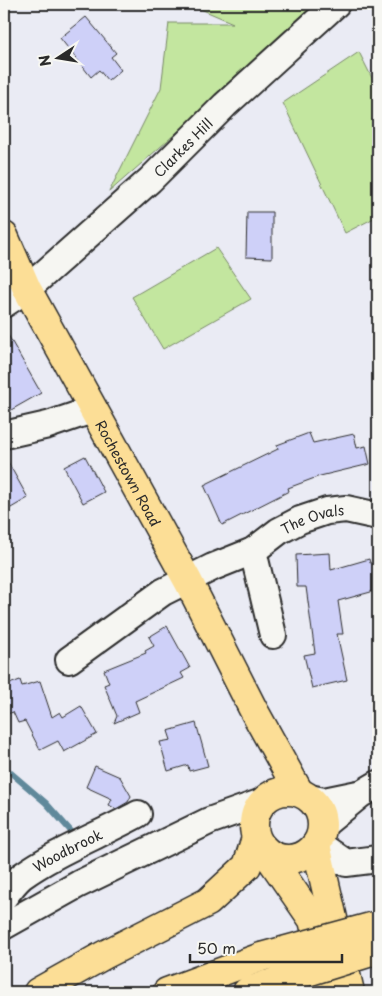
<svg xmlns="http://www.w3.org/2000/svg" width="382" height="996" viewBox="0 0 382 996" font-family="'Playpen Sans',sans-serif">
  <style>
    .green { fill: #c3e69f; stroke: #778865 }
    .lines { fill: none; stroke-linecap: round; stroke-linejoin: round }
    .stream { stroke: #60899b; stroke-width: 6 }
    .building { fill: #ced0f8; stroke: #2b2b2b }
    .minor-casing { stroke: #2b2b2b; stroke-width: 30 }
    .major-casing { stroke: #2b2b2b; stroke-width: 31 }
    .highway-casing { stroke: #2b2b2b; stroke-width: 31 }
    .minor { stroke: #f6f6f2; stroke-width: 26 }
    .major { stroke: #fcde96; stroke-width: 28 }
    .highway { stroke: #fcde96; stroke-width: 28 }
    .highway-bridge-casing { stroke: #2b2b2b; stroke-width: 31; stroke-linecap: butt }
    .highway-bridge { stroke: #fcde96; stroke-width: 28 }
    .labels { text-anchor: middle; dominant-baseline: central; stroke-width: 5; stroke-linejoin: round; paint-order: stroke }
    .street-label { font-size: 14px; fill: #2b2b2b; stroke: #f6f6f2 }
  </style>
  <rect width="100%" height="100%" fill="#eaebf4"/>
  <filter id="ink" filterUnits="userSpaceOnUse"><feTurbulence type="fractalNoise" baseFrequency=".02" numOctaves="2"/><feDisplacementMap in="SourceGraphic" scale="10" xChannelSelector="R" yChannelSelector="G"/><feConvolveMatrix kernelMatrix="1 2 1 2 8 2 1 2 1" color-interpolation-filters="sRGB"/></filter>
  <g filter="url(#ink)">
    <!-- green -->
    <path class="green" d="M189 4H323L109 192 161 88 169 23H233Z
      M359 52 378 90V216L345 233 283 103Z
      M216 248 251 299 163 349 132 297Z"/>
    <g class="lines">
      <!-- stream -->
      <path class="stream" d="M4 767 46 803 77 838"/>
    </g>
    <!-- building -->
    <path class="building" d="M86 17 116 53 111 57 121 70 108 81 99 70 91 77 60 38Z
      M247 212H272V258L246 257Z
      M4 328 41 393 4 414Z
      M309 433 313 443 354 434 357 448 366 446 370 464 320 476 288 488 289 491 222 525 204 485 278 449 277 445Z
      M4 455 28 498 4 512Z
      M85 456 104 492 83 503 64 467Z
      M330 553 331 570 369 559 370 563 378 561V590L338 601 343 634H337L347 680 312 688 304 655 315 653 306 587H297L296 555Z
      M167 626 190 668 181 673 184 678 135 701 139 712 114 723 117 716 104 685 109 683 104 670 146 653 145 651 154 646 149 637Z
      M20 680 22 686 40 681 52 717 60 712 63 717 81 706 97 734 64 752 58 741 40 750 25 721 18 723 13 712 4 715V686Z
      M196 723 208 766 189 771 188 765 168 771 160 742 171 740 168 731Z
      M95 766 120 777 131 796 128 802 116 809 109 805 112 799 86 787Z"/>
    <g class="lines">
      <!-- minor casing -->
      <g class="minor-casing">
        <g id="minor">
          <path id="s1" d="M4 304 27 289 150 180 225 105 336 4"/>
          <path d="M4 435 48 425 92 410"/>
          <path d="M253 551 273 635"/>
          <path id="s2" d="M69 660 163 592 213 567 253 551 279 531 300 520 327 511 346 509 378 516"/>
          <path d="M309 798 324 801 358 794"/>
          <path d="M322 826 361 794 378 784"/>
          <path d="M317 843 346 863 378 859"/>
          <path id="s3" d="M4 897C9 890 15 882 22 876 55 852 102 834 138 814"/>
          <path d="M4 926 79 884 209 821 262 802"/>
        </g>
      </g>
      <!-- major casing -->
      <g class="major-casing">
        <g id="major">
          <path id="s4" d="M4 236 27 289 188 581 253 709 299 792"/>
          <circle cx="288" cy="825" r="34"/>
          <path d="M316 845 350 992"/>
          <path d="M264 849 313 920 330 992"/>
        </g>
      </g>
      <!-- highway casing -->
      <g class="highway-casing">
        <path id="highway" d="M38 992 104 955 208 902 247 866 256 838
          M167 992 261 957
          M247 992 269 984"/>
      </g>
      <!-- minor -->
      <use href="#minor" class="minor"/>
      <!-- major -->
      <use href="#major" class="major"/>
      <!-- highway -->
      <use href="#highway" class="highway"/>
      <!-- highway-bridge casing -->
      <g class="highway-bridge-casing">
        <path id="highway-bridge" d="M261 957 378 925
          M269 984 378 950"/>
      </g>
      <!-- highway-bridge -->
      <use href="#highway-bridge" class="highway-bridge"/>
    </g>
  </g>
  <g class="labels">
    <!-- street labels -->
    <g class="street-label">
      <text stroke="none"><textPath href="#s1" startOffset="238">Clarkes Hill</textPath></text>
      <text stroke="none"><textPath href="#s4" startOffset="268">Rochestown Road</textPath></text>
      <text stroke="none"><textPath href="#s2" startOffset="284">The Ovals</textPath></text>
      <text stroke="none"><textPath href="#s3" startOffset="80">Woodbrook</textPath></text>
    </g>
  </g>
  <!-- margin -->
  <rect width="382" height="996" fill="none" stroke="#f6f6f2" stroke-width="20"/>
  <rect x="10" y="10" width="362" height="976" fill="none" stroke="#2b2b2b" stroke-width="2" filter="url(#ink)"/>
  <!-- north arrow -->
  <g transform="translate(58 58) rotate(258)" stroke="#f6f6f2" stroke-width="4" paint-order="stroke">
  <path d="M0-4L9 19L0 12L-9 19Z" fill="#2b2b2b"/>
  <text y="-8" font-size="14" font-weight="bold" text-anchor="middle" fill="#2b2b2b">N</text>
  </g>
  <!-- scale -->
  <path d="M190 954v8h152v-8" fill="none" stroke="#2b2b2b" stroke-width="2.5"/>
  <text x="197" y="954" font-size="15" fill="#2b2b2b" stroke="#f6f6f2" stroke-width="4" paint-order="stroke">50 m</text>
</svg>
